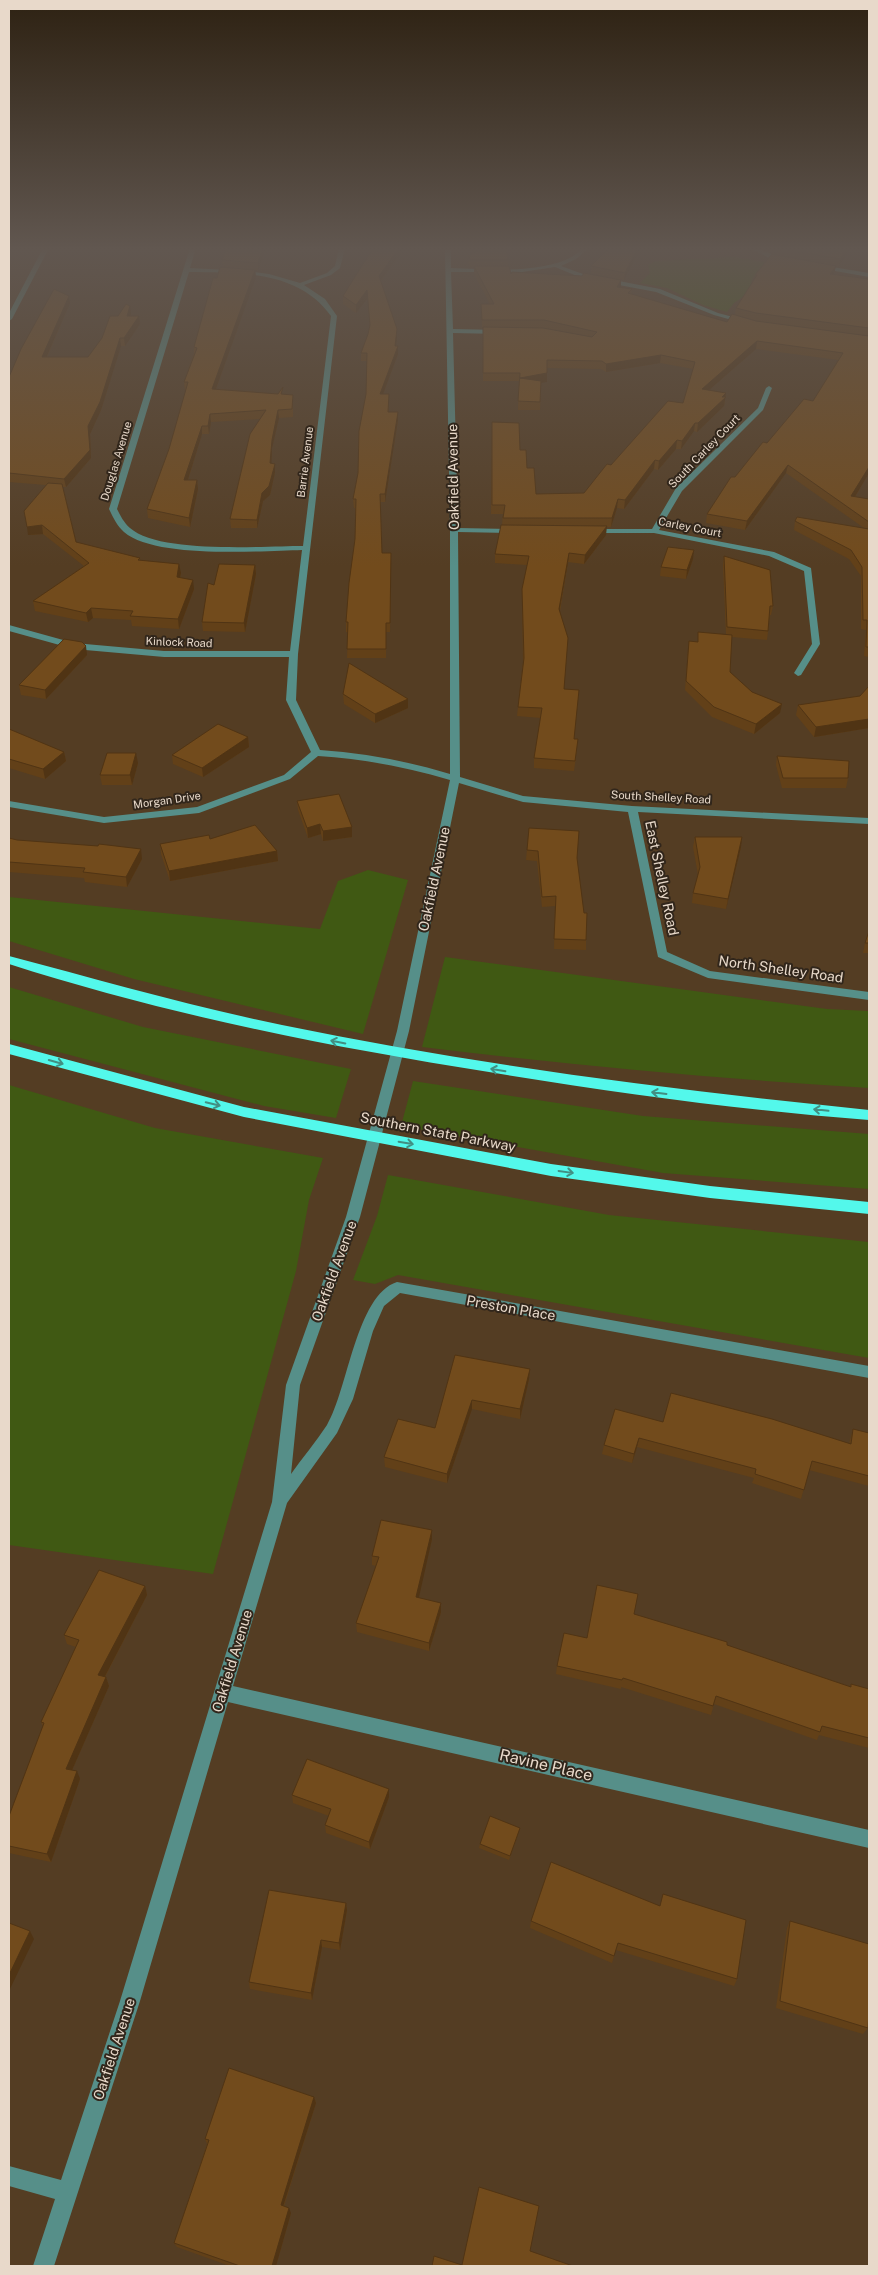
<svg xmlns="http://www.w3.org/2000/svg" width="878" height="2275" viewBox="0 0 878 2275" font-family="'Public Sans',sans-serif">
  <style>
    .green { fill: #405913 }
    .lines { fill: none; stroke-linecap: round; stroke-linejoin: round }
    .minor { fill: #568f89; fill-rule: evenodd }
    .highway { fill: #53f8eb; fill-rule: evenodd }
    .wall { fill: #624018 }
    .shaded-wall { fill: #503414 }
    .building { fill: #724b1c; stroke: #503414 }
    .oneway { stroke: #428f83 }
    .labels { text-anchor: middle; dominant-baseline: central; stroke-width: 4; stroke-linejoin: round; paint-order: stroke }
    .far-street-label { font-size: 11px; fill: #e8d9ca; stroke: #31261b }
    .street-label { font-size: 14px; fill: #e8d9ca; stroke: #31261b }
    .near-street-label { font-size: 16px; fill: #e8d9ca; stroke: #31261b }
  </style>
  <rect width="100%" height="100%" fill="#543d23"/>
  <!-- green -->
  <path class="green" d="M734 257 764 262 765 266C759 271 753 275 751 284L756 288 734 303 727 312 703 305 667 288 640 283 650 273 648 265 656 261Z
    M368 870 408 880 363 1034 134 979 9 941V897L320 929 338 881Z
    M445 957 827 1009 869 1011V1088C720 1079 571 1065 422 1047Z
    M9 987 143 1027 351 1069 336 1118 264 1106 9 1039Z
    M413 1081 643 1116 869 1134V1189L663 1173 401 1126Z
    M9 1085 155 1128 323 1158 309 1200 296 1271 213 1574 9 1545Z
    M388 1175 609 1215 869 1242V1358L398 1275 375 1284 353 1280 377 1216Z"/>
  <g class="lines">
    <!-- minor -->
    <path class="minor" d="M43 248H49L12 319 9 321V313Z
      M190 248H196L190 268 247 271 269 274 300 283 327 273 335 266 339 248H345L340 268 331 275 304 285 325 299 337 316 298 654 296 700 320 750C363 753 408 761 450 774V530L445 248H451V268C482 269 514 272 544 266 553 264 564 262 573 256 579 252 581 248 589 248L576 259 561 266 583 274 660 289 718 313 748 321 746 324 714 315 656 292 582 278 555 267 522 272H451L453 329 500 330 503 332 500 334 453 333 458 528 516 529 520 531 516 533 458 532 460 777 523 796 632 806 869 818V824L638 812 667 952 710 971 869 992V1000L708 978 658 957 628 812 523 802 459 783 409 1031 360 1217 300 1385 291 1474C302 1458 316 1442 327 1425 348 1390 356 1295 397 1282L869 1366V1378L400 1293 384 1306 373 1331 353 1399 337 1433 287 1503 233 1686 869 1830V1848L228 1702 140 2001 54 2266H33L55 2199 9 2186V2166L61 2180 120 2001 272 1502 286 1385 346 1217 397 1031 450 780C407 767 363 759 318 756L290 779 199 813 104 823 9 807V801L104 817 197 807 284 775 311 752 286 700 289 657H164L74 649 9 631V625L74 643 164 651H290L302 550C261 551 155 559 124 532 117 526 113 517 109 509ZM189 272C240 273 298 270 331 316L303 546C263 546 159 554 130 528 124 523 120 515 117 509Z
      M750 248H757L788 261 785 263 773 260Z
      M820 265 869 273V277L818 268Z
      M769 386 772 388 763 410 682 491 659 530 774 552 811 568 820 644 801 675 798 676 794 673 812 644 804 571 769 556 654 533H591L587 531 591 529H652L676 488 758 408 766 388Z"/>
    <!-- highway -->
    <path class="highway" d="M9 956C100 980 190 1006 282 1025 476 1065 672 1090 869 1110V1120C742 1110 615 1093 489 1072 328 1047 165 1014 9 964Z
      M9 1044 244 1107 551 1164 710 1186 869 1202V1214L710 1198 551 1176 244 1117 9 1054Z"/>
  </g>
  <!-- wall -->
  <path class="wall" d="M266 248 258 271 255 270 256 277 216 389 293 395V417L279 418 272 448 271 463 275 472 270 495 263 501 257 528H231L230 519 260 419 211 422 209 434H202L188 480H197L198 489 190 527 148 518 147 509 169 449 186 390H185L184 382 194 353V347L217 278 223 267 222 260Z
    M404 248 381 281 397 329 396 346 398 354 383 394H389V412L398 420 385 502H380L382 553H391L390 632H386V658H347L348 632H346V622L355 539V508H354L353 499 358 473 366 394 367 361H361V353L368 334 370 326 368 298 356 313 343 304V296Z
    M478 248H506L508 260V266L511 274 632 289 631 294 727 322 735 315 736 308 755 278V275L776 254V249L765 250 761 248H849L848 253 839 266H836L834 274 869 279V473L855 497 869 499V657L864 656 866 630 861 629V576L849 559 794 530 795 521 864 528 786 473 745 530 706 523 707 514 735 477 767 443 813 401 838 360 756 349 709 390 726 393 724 406 697 432 694 431 681 449H676L658 470 654 469 624 509 617 508 611 527H606V535L584 564 568 562 560 611 564 689 577 749 574 771 534 768V758L541 718 517 716 523 662 522 589 527 565 495 563V554L502 525 503 514H491L492 422 520 450 536 494 584 493 611 465 683 403 693 369 660 363 606 372 601 369 547 368V382H541L540 410H518L519 381H483V327H482L481 304H490L474 274V267H470L468 264 469 256 478 250Z
    M635 259 624 280 591 274V266Z
    M69 296 70 303 47 357H88L118 316 131 314V316H139L140 324 125 346H121L101 410 90 434 91 458 66 487H63L76 542 140 558V560L181 573 180 577 194 589 179 629 132 626 131 620 93 618 88 622 35 611 33 601 84 566 43 534 28 535 46 485 9 482V377Z
    M724 556 773 606 771 615H770L767 640 732 637 730 672 752 692 780 713 754 734 712 717 685 690 688 650 697 641 726 634 723 565Z
    M693 559 686 579 660 576 661 567Z
    M255 565 256 574 245 632 203 631 202 622 214 585Z
    M87 655 46 699 21 695 19 685Z
    M343 694 408 708 375 723 344 704Z
    M860 696 869 728 814 737 796 715 798 705Z
    M9 729 64 752 66 761 45 779 9 768Z
    M248 737 249 747 203 777 173 764 172 755Z
    M777 756 848 778 846 788H782L776 765Z
    M138 763 132 785H102L100 775Z
    M297 801 352 827V837L323 841 321 834 308 838 298 810Z
    M529 828 577 858 586 940V950L554 949 555 906 542 907 537 861 526 860Z
    M695 837 741 847 726 909 692 903 693 893 698 875 693 847Z
    M9 838 17 840 142 859 127 887 85 882 84 878 9 872Z
    M210 839 277 851 278 861 170 881 161 854 160 844Z
    M869 931V953H863L865 943Z
    M455 1355 530 1369 529 1379 520 1419 472 1409 447 1483 385 1467 384 1457 435 1428Z
    M663 1422 849 1444 853 1429 869 1433V1486L809 1470 801 1499 752 1483 754 1478 637 1447 632 1463 602 1454 604 1445Z
    M432 1539 418 1597 441 1612 429 1651 357 1632 356 1623 376 1566 372 1565V1556Z
    M145 1586 147 1595 105 1677H106L109 1686 72 1770 80 1779 51 1862 9 1853V1816L43 1726 41 1722 76 1647 67 1644 64 1635Z
    M634 1614 850 1687 851 1684 869 1689V1748L819 1735 817 1740 714 1704 711 1715 621 1687V1689L556 1674 557 1666 587 1638Z
    M292 1795 389 1797 370 1849 326 1833 325 1825 329 1816 293 1803Z
    M519 1832 509 1860 479 1848 480 1844Z
    M663 1894 737 1979 734 1986 616 1950 612 1963 530 1928 531 1921 660 1906Z
    M346 1903 347 1910 340 1950 322 1947 312 2000 250 1989 249 1982Z
    M790 1921 868 2028 863 2034 776 2008 787 1928Z
    M314 2097 316 2103 284 2206 291 2213 276 2266H230L177 2247 174 2243 207 2144 205 2139Z"/>
  <!-- shaded-wall -->
  <path class="shaded-wall" d="M9 248H14L9 255Z
    M263 248H266L258 271V263Z
    M399 248H404V249L379 283V276Z
    M639 248H645L635 259 624 280 625 273 636 251Z
    M745 248H752V251L745 252Z
    M765 248H776V249L765 250Z
    M848 248H849L848 253 839 266 840 259Z
    M836 266 834 273 829 281 830 274Z
    M255 270 256 277 213 397 212 389Z
    M621 280V287L617 295V287Z
    M367 290 368 298 356 313V305Z
    M69 296 70 303 43 365 42 357Z
    M130 306 131 314 128 324 127 316Z
    M139 316 140 324 125 346 124 338Z
    M397 329V337L395 353V346Z
    M120 338 121 346 101 410 90 434 91 458 66 487 64 479 88 426Z
    M757 341 756 349 701 397 702 389Z
    M398 346V354L380 402V394Z
    M661 355 660 363 606 372V364Z
    M547 373V382L519 386 520 378Z
    M726 393 724 406 697 432 698 423Z
    M278 410 279 418 272 448 271 472 270 463 272 440Z
    M398 412V420L385 502V494Z
    M210 414 211 422 209 434 208 426Z
    M695 423 694 431 681 449 682 441Z
    M202 426V434L185 489 184 480Z
    M677 440 676 449 658 470 659 461Z
    M655 460 654 469 624 509 625 500Z
    M275 464V472L270 495 263 501 257 528V520L262 493Z
    M788 465 786 473 745 530 747 521Z
    M869 467V473L850 505 851 496Z
    M197 480 198 489 190 527 189 518Z
    M618 499 617 508 611 527 612 518Z
    M42 525 43 534 28 535 27 527Z
    M607 526 606 535 584 564 585 555Z
    M694 550 693 559 686 579 687 570Z
    M569 553 568 562 558 618 559 609Z
    M179 564 181 573 178 586 177 577Z
    M255 565 256 574 245 632 244 623Z
    M193 580 194 589 179 629 178 619Z
    M91 608 93 618 88 622 86 613Z
    M86 646 87 655 46 699 45 690Z
    M408 699V708L375 723V714Z
    M782 704 780 713 754 734 756 724Z
    M869 719V728L814 737 816 727Z
    M248 737 249 747 203 777 202 768Z
    M64 752 66 761 45 779 43 769Z
    M136 753 138 763 132 785 130 775Z
    M320 824 321 834 308 838 307 828Z
    M352 827V837L323 841V831Z
    M742 837 741 847 726 909 728 899Z
    M141 849 142 859 127 887 126 877Z
    M277 851 278 861 170 881 169 871Z
    M530 1369 529 1379 520 1419V1409Z
    M472 1400V1409L447 1483V1474Z
    M639 1438 637 1447 632 1463 634 1454Z
    M432 1530V1539L417 1606 416 1597Z
    M145 1586 147 1595 101 1684 98 1675Z
    M441 1603V1612L429 1651V1643Z
    M106 1677 109 1686 69 1777 66 1769Z
    M77 1771 80 1779 51 1862 47 1854Z
    M389 1789V1797L370 1849 369 1842Z
    M346 1903 347 1910 340 1950 339 1943Z
    M30 1931 34 1939 9 1991V1975Z
    M321 1940 322 1947 312 2000 311 1993Z
    M314 2097 316 2103 282 2210 281 2205Z
    M289 2208 291 2213 276 2266H272Z"/>
  <!-- building -->
  <path class="building" d="M226 248H263L258 263 222 260Z
    M373 248H399L379 276 397 329 395 346H398L380 394H389L388 412H398L385 494H380L382 553H391L390 623H386V649H347L348 622H346L349 583 355 539 356 499H353L358 473 359 431 366 394 367 353H361L368 334 370 325 367 290 356 305 343 296Z
    M479 248H506L508 260H470L469 256 479 249Z
    M609 248H639L636 251 625 273 591 266Z
    M777 248H848L840 259Z
    M772 254 836 266 830 274 869 279V328L756 313 736 308 757 275H755Z
    M474 266H509L511 274 512 272 582 276 584 273 621 280 617 287 632 289 628 293 727 322 732 314 756 321 869 336V467L851 496 869 499V522L788 465 747 521 707 514 731 477H735L763 442 767 443 804 399 813 401 843 353 757 341 702 389 726 393 722 397H726L698 423H695L682 441 677 440 659 461 655 460 625 500 618 499 612 518H503L505 505H492V422L519 423 520 450H526L527 468H534L536 494 584 493 607 464 611 465 668 401 683 403 695 362 661 355 606 364 602 361 547 360V373L520 378 541 381 540 402 518 401 520 373H483V327L543 328 592 337 597 332 544 320H482L481 304H494Z
    M220 267 255 270 212 389 278 394 283 387 281 394 293 395 292 409 278 410 272 440 270 463 275 464 269 486 262 493 257 520 230 519 250 434 266 410 210 414 208 426H202L184 480H197L189 518 147 509 169 449 188 382H184L197 348 194 347 213 278H217Z
    M54 289 69 296 42 357H88L102 338 110 316H118L126 304 130 306 127 316H139L124 338H120L100 402 88 426 90 450 64 479 9 473V377L21 349Z
    M48 483 62 484 76 542 140 558 138 560 179 564 177 577 193 580 178 619 130 616 133 611 91 608 86 613 33 601 89 563 42 525 27 527 24 511Z
    M797 517 869 529V647H866L867 620H863L862 567 851 550 795 521Z
    M501 525 607 526 585 555 569 553 559 609 568 638 564 689 579 690 574 739H578L575 761 534 758 542 708 518 707 524 658 522 589 529 556 495 554Z
    M668 547 694 550 687 570 661 567Z
    M724 556 770 570 773 606H770L768 631 727 627Z
    M219 564 255 565 244 623 202 622 208 583 214 585Z
    M698 632 732 635 730 672 752 692 782 704 756 724 714 707 686 681 689 641 698 642Z
    M64 639 82 642 86 646 45 690 19 685Z
    M349 663 408 699 375 714 343 694Z
    M869 686V719L816 727 798 705 860 696Z
    M218 724 248 737 202 768 172 755Z
    M9 729 64 752 43 769 9 759Z
    M107 753H136L130 775H100Z
    M777 756 849 761 848 778H783Z
    M339 794 352 827 323 831 320 824 307 828 297 801Z
    M255 825 277 851 169 871 160 844 209 835 210 839Z
    M529 828 579 831 577 858 584 913H587L586 940 554 939 556 896 542 897 538 851 527 850Z
    M695 837H742L728 899 693 893 700 867Z
    M9 838 17 840 98 846 99 844 141 849 126 877 83 872 85 868 9 862Z
    M869 931V943H865Z
    M455 1355 530 1369 520 1409 472 1400 447 1474 384 1457 398 1419 435 1428Z
    M671 1393 772 1419 851 1444 853 1429 869 1433V1476L812 1461 804 1490 755 1474 756 1469 639 1438 634 1454 604 1445 615 1409 663 1422Z
    M381 1520 432 1530 416 1597 441 1603 429 1643 356 1623 379 1557 372 1556Z
    M99 1570 145 1586 98 1675 106 1677 66 1769 77 1771 47 1854 9 1846V1816L44 1723 41 1722 79 1640 64 1635Z
    M597 1585 638 1594 634 1614 727 1642V1645L851 1687V1684L869 1689V1738L822 1726 820 1732 716 1696 713 1706 623 1678 622 1680 557 1666 564 1633 587 1638Z
    M307 1759 389 1789 369 1842 325 1825 331 1809 292 1795Z
    M490 1816 520 1828 510 1856 480 1844Z
    M551 1862 660 1906 663 1894 746 1920 737 1979 618 1943 614 1956 531 1921Z
    M269 1890 346 1903 339 1943 321 1940 311 1993 249 1982Z
    M790 1921 869 1944V2011L868 2028 780 2001Z
    M9 1923 30 1931 9 1975Z
    M229 2068 314 2097 281 2205 289 2208 272 2266H240L174 2243 209 2140 205 2139Z
    M479 2187 539 2206 530 2251 573 2266H432L434 2256 462 2265Z"/>
  <!-- one-way arrows -->
  <defs><path id="oneway-shaft" d="M-6 0H5M1.5-3L5.5 0L1.5 3" fill="none" stroke-width="1.6" stroke-linecap="round" stroke-linejoin="round" transform="scale(1.25)"/></defs>
  <g class="oneway">
    <use href="#oneway-shaft" transform="translate(338 1042) rotate(-169)"/>
    <use href="#oneway-shaft" transform="translate(56 1062) rotate(16)"/>
    <use href="#oneway-shaft" transform="translate(498 1070) rotate(-171)"/>
    <use href="#oneway-shaft" transform="translate(659 1093) rotate(-173)"/>
    <use href="#oneway-shaft" transform="translate(213 1104) rotate(14)"/>
    <use href="#oneway-shaft" transform="translate(821 1110) rotate(-174)"/>
    <use href="#oneway-shaft" transform="translate(406 1143) rotate(10)"/>
    <use href="#oneway-shaft" transform="translate(566 1172) rotate(8)"/>
  </g>
  <!-- sky -->
  <linearGradient id="sky" x2="0" y2="1"><stop stop-color="#2e2213"/><stop offset="0.44" stop-color="#615750"/><stop offset="1" stop-color="#615750" stop-opacity="0"/></linearGradient>
  <rect width="878" height="566" fill="url(#sky)"/>
  <g class="labels">
    <!-- far-street labels -->
    <g class="far-street-label">
      <text transform="translate(704 451) rotate(-46)">South Carley Court</text>
      <text transform="translate(116 461) rotate(-73)">Douglas Avenue</text>
      <text transform="translate(305 462) rotate(-83)">Barrie Avenue</text>
      <text transform="translate(690 527) rotate(11)">Carley Court</text>
      <text transform="translate(179 642) rotate(2)">Kinlock Road</text>
      <text transform="translate(661 797) rotate(3)">South Shelley Road</text>
      <text transform="translate(167 800) rotate(-8)">Morgan Drive</text>
    </g>
    <!-- street labels -->
    <g class="street-label">
      <text transform="translate(453 477) rotate(-91)">Oakfield Avenue</text>
      <text transform="translate(662 878) rotate(78)">East Shelley Road</text>
      <text transform="translate(434 879) rotate(-78)">Oakfield Avenue</text>
      <text transform="translate(781 969) rotate(8)">North Shelley Road</text>
      <text transform="translate(438 1132) rotate(11)">Southern State Parkway</text>
      <text transform="translate(334 1271) rotate(-70)">Oakfield Avenue</text>
      <text transform="translate(511 1308) rotate(10)">Preston Place</text>
      <text transform="translate(232 1661) rotate(-73)">Oakfield Avenue</text>
      <text transform="translate(114 2049) rotate(-72)">Oakfield Avenue</text>
    </g>
    <!-- near-street labels -->
    <g class="near-street-label">
      <text transform="translate(546 1765) rotate(13)">Ravine Place</text>
    </g>
  </g>
  <!-- border -->
  <rect width="878" height="2275" fill="none" stroke="#e8d9ca" stroke-width="20"/>
</svg>
